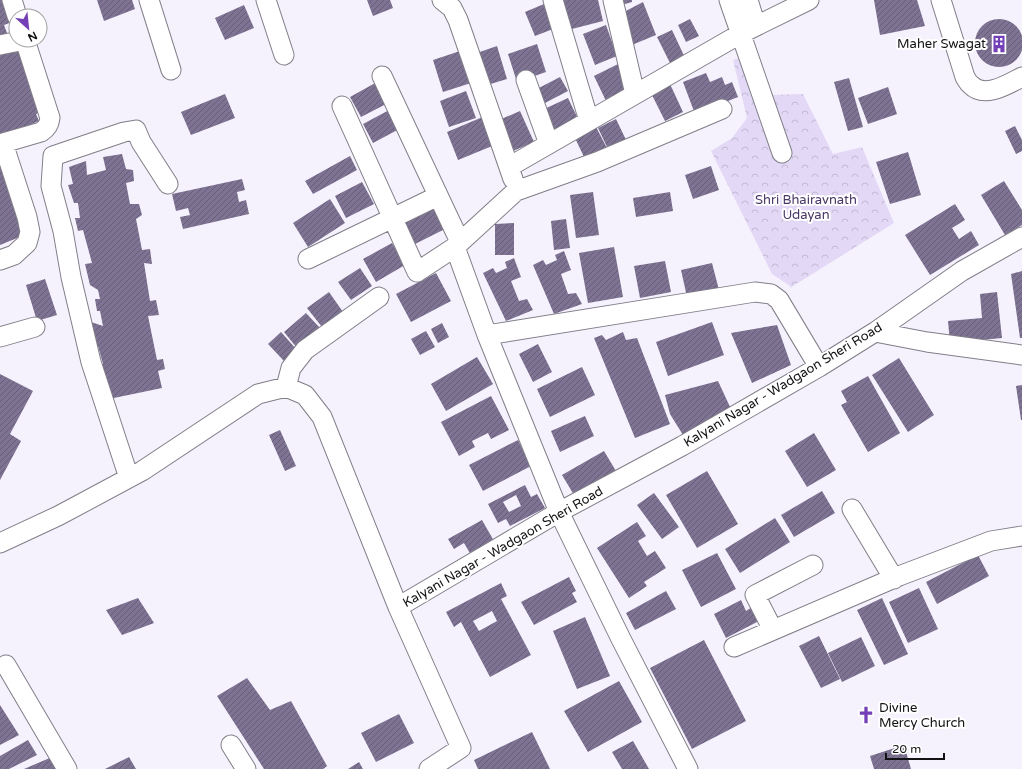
<svg xmlns="http://www.w3.org/2000/svg" width="1022" height="769" viewBox="0 0 1022 769" font-family="'Varela Round',sans-serif">
  <style>
    .park { fill: url(#park-crowns) }
    .building { fill: url(#building-hatch); fill-rule: evenodd }
    .lines { fill: none; stroke-linecap: round; stroke-linejoin: round }
    .minor-casing { stroke: #817e88; stroke-width: 21 }
    .minor { stroke: #fff; stroke-width: 19 }
    .labels { text-anchor: middle; dominant-baseline: central; stroke-width: 4; stroke-linejoin: round; paint-order: stroke }
    .poi-label { font-size: 13px; fill: #121114; stroke: #fff; text-anchor: end }
    .park-label { font-size: 13px; fill: #493766; stroke: #fff }
    .street-label { font-size: 13px; fill: #121114; stroke: #fff }
  </style>
  <defs>
    <pattern id="park-crowns" width="20" height="18" patternUnits="userSpaceOnUse"><rect width="20" height="18" fill="#e3d9f6"/><path d="M2 6a3 3 0 1 1 6 0M12 15a3 3 0 1 1 6 0" fill="none" stroke="#c2b9d2"/></pattern>
    <pattern id="building-hatch" width="6" height="6" patternUnits="userSpaceOnUse"><rect width="6" height="6" fill="#7e7393"/><path d="M-1 1l2-2M0 6l6-6M5 7l2-2" fill="none" stroke="#665d77"/></pattern>
  </defs>
  <rect width="100%" height="100%" fill="#f6f2fd"/>
  <!-- park -->
  <path class="park" d="M752 54 770 95 803 94 833 154 862 147 894 223 790 288V286L772 274 711 151 732 138 747 118 733 60Z"/>
  <!-- building -->
  <path class="building" d="M0 0H3L12 22 4 25 7 33 0 36Z
    M97 0H132L135 9 104 21Z
    M367 0H390L393 8 373 16Z
    M561 0H598L603 21 568 30Z
    M615 0H632V2L618 6Z
    M874 0H917L925 26 880 35Z
    M643 2 656 35 627 47 620 14Z
    M544 4 553 29 535 36 525 12Z
    M244 5 254 28 225 40 215 18Z
    M690 19 699 36 686 42 678 25Z
    M975 43a24 24 0 1 1 48 0a24 24 0 1 1-48 0Z
    M606 25 617 56 595 65 583 34Z
    M672 30 687 62 673 69 657 37Z
    M537 44 546 72 517 82 508 54Z
    M497 46 507 79 484 86 474 54Z
    M0 48 19 49 45 110 36 114 39 121 1 137 0 134Z
    M460 51 471 83 443 92 433 60Z
    M620 63 633 90 607 103 594 76Z
    M706 73 710 82 722 77 725 85 732 82 738 97 695 114 683 82Z
    M560 77 568 91 541 105 533 91Z
    M849 78 863 127 848 131 834 82Z
    M377 82 388 103 361 117 350 97Z
    M670 84 683 112 665 121 651 93Z
    M888 87 897 114 868 124 858 98Z
    M466 91 476 118 449 127 440 101Z
    M225 94 235 118 191 135 181 112Z
    M568 98 579 121 553 134 542 110Z
    M393 108 403 127 373 143 363 124Z
    M520 111 534 142 513 151 499 120Z
    M485 116 497 144 458 160 447 132Z
    M616 119 627 142 609 151 598 128Z
    M595 125 608 150 586 161 574 136Z
    M1015 126 1022 140V151L1016 154 1005 131Z
    M908 152 921 195 890 204 876 162Z
    M122 154 126 169 133 170 134 181 126 183 130 204H139L142 215 136 219 142 250 150 249 152 264 144 263 150 301 156 300 159 315 148 316 157 360 163 359 165 369 158 371 162 388 109 399 97 366 103 364 98 346 93 347 90 338 95 337 91 322 103 326 100 311H97L95 299H100L98 290 90 285 85 264 92 263 83 230 78 231 75 218H80L78 203H74L68 185 73 184 69 167 86 161 87 175 106 170 103 157Z
    M350 156 357 170 313 194 305 181Z
    M2 164 27 225 19 229 22 236 0 245V165Z
    M711 166 719 190 693 199 685 175Z
    M242 179 245 190 237 192 239 202 246 200 249 214 183 229 180 217 190 215 188 208 176 211 172 194Z
    M1004 181 1022 210V225L1005 235 981 195Z
    M362 182 374 204 346 218 335 196Z
    M593 192 599 235 576 238 570 195Z
    M670 192 673 211 636 217 633 198Z
    M330 199 345 223 308 247 293 223Z
    M438 202 451 226 413 245 401 221Z
    M955 204 965 220 952 228 959 239 971 231 979 245 930 275 905 235Z
    M566 219 570 248 554 250 551 221Z
    M514 223V255H495V224Z
    M392 243 405 265 376 282 363 259Z
    M614 247 623 297 588 303 579 253Z
    M564 251 571 270 561 274 568 294 576 293 582 304 554 314 533 265 543 260 546 265 557 260 555 255Z
    M514 258 521 277 511 281 519 301 527 299 533 310 506 321 483 273 493 268 496 273 507 268 505 262Z
    M665 261 671 292 640 298 634 266Z
    M712 263 719 290 687 297 681 270Z
    M360 268 372 286 351 300 338 282Z
    M1022 271V338H1020L1011 274Z
    M436 273 451 301 411 322 396 294Z
    M45 279 57 315 37 321 26 285Z
    M329 292 343 312 322 327 307 308Z
    M997 292 1002 338 950 343 948 321 982 318 980 294Z
    M306 313 320 328 297 348 284 332Z
    M712 322 724 355 668 376 656 342Z
    M442 323 449 337 438 343 431 329Z
    M777 325 791 365 752 383 731 333Z
    M426 331 435 347 420 355 411 339Z
    M281 332 297 350 284 361 268 344Z
    M623 332 626 340 637 338 670 424 635 438 594 338 602 335 606 340Z
    M538 344 552 372 533 382 519 354Z
    M477 357 493 384 446 411 431 384Z
    M899 358 934 415 908 432 872 375Z
    M582 367 595 395 550 417 537 389Z
    M0 374 33 391 10 434 21 441 0 480Z
    M868 376 900 433 868 452 841 405 847 402 841 391Z
    M718 381 731 409 683 435 670 414 665 395Z
    M1022 385V420H1021L1016 386Z
    M491 396 509 430 491 439 488 433 472 441 475 447 459 456 441 422Z
    M585 416 594 436 560 452 551 431Z
    M280 430 296 466 285 471 269 435Z
    M814 433 836 470 807 487 785 451Z
    M518 440 531 466 483 491 469 465Z
    M604 451 616 471 574 495 562 475Z
    M707 471 738 524 697 548 666 495Z
    M525 485 531 497 537 494 545 508 510 526 506 519 498 523 488 504ZM516 495 521 506 509 512 503 502Z
    M822 491 835 513 794 537 781 515Z
    M654 493 679 527 662 539 637 505Z
    M775 518 790 542 740 573 725 549Z
    M482 520 494 541 471 555 464 543 454 549 448 539Z
    M637 522 646 536 638 541 647 556 655 551 666 568 644 582 647 586 629 598 597 548Z
    M717 553 736 589 701 607 682 570Z
    M978 555 989 576 937 604 926 582Z
    M569 577 576 591 572 593 577 602 534 625 521 602Z
    M501 583 507 596 501 599 531 655 490 677 461 622 454 627 446 612ZM492 611 497 621 479 631 473 621Z
    M919 588 938 629 908 643 889 602Z
    M666 591 676 609 635 630 626 613Z
    M138 598 154 623 122 635 106 610Z
    M882 598 908 654 884 665 857 610Z
    M741 600 746 611 752 607 759 621 726 638 714 614Z
    M585 617 610 676 577 689 553 631Z
    M819 636 840 679 821 688 799 646Z
    M861 637 875 666 842 682 828 653Z
    M704 640 746 721 692 749 650 668Z
    M247 678 270 710 291 701 327 766 323 769H264L217 696Z
    M619 681 642 722 588 752 564 711Z
    M0 705 19 735 0 745Z
    M399 714 414 743 376 762 361 733Z
    M532 732 550 769H478L474 760Z
    M28 740 37 755 9 769H0V756Z
    M633 741 649 769H622L612 752Z
    M904 745 911 769H874L870 756Z
    M52 757 59 769H24Z
    M129 757 136 769H105Z
    M359 762 363 769H348Z"/>
  <g class="lines">
    <!-- minor casing -->
    <g class="minor-casing">
      <path id="minor" d="M12 0 17 16
        M149 0 171 70
        M266 0 284 55
        M442 0 452 8 458 20 513 179
        M553 0 589 121
        M613 0 635 94
        M729 0 782 153
        M748 0 756 26
        M941 0 965 77C967 80 968 83 971 85 985 99 1008 84 1022 77
        M0 45 25 40
        M382 76 460 242
        M526 80 549 144
        M342 106 417 272 455 247 516 191 597 162 722 109
        M0 144 41 132C47 128 49 125 50 118L25 40
        M509 167 740 34 809 0
        M455 247 487 335 559 512 621 639 688 769
        M308 259 438 196
        M0 260 14 255 27 243 30 232 27 217 3 143
        M875 332 927 342 1022 355
        M487 335 755 292 771 294 779 300 819 367
        M0 337 35 327
        M286 387 291 368 305 350 379 297
        M129 478 91 362 71 277 63 231 51 186 53 156 124 132 136 130 141 142 168 184
        M852 509 894 579
        M0 543 58 516 142 471 258 394 286 387 305 395 322 417 398 607 559 512 682 446 819 367 875 332 962 271 1022 237
        M398 607 461 748 429 769
        M773 630 755 595 813 565
        M734 647 899 576 991 541 1022 536
        M6 665 67 769
        M231 745 246 769"/>
    </g>
    <!-- minor -->
    <use href="#minor" class="minor"/>
  </g>
  <!-- icons -->
  <defs>
    <g id="building-bare" transform="scale(1.38)"><path d="M-4-6H4V6H1V3H-1V6H-4ZM-2.5-4.3h1.7v1.8h-1.7ZM.8-4.3h1.7v1.8H.8ZM-2.5-1h1.7V.8h-1.7ZM.8-1h1.7V.8H.8Z" fill="#7440b7" stroke="#fff" stroke-width="2.5" paint-order="stroke"/></g>
    <g id="church-bare" transform="scale(1.38)"><path d="M-1.2-6h2.4v3.5h3.3v2.4h-3.3V6h-2.4V-.1h-3.3v-2.4h3.3Z" fill="#7440b7" stroke="#fff" stroke-width="2.5" paint-order="stroke"/></g>
  </defs>
  <g fill-rule="evenodd">
    <use href="#building-bare" x="999" y="44"/>
    <use href="#church-bare" x="866" y="715"/>
  </g>
  <g class="labels">
    <!-- poi labels -->
    <g class="poi-label">
      <text x="986" y="44">Maher Swagat</text>
      <text x="879" y="708" text-anchor="start">Divine<tspan x="879" dy="15">Mercy Church</tspan></text>
    </g>
    <!-- park labels -->
    <g class="park-label">
      <text x="806" y="200">Shri Bhairavnath<tspan x="806" dy="15">Udayan</tspan></text>
    </g>
    <!-- street labels -->
    <g class="street-label">
      <text transform="translate(783 385) rotate(-31)">Kalyani Nagar - Wadgaon Sheri Road</text>
      <text transform="translate(503 547) rotate(-30)">Kalyani Nagar - Wadgaon Sheri Road</text>
    </g>
  </g>
  <!-- north arrow -->
  <g transform="translate(28 28) rotate(153)"><circle r="19" fill="#ffffff" stroke="#a0a0a1"/>
  <path d="M0-3L7 15L0 10L-7 15Z" fill="#7440b7"/>
  <text y="-6" font-size="11" font-weight="bold" text-anchor="middle" fill="#121114">N</text>
  </g>
  <!-- scale -->
  <path d="M886 753v6h58v-6" fill="none" stroke="#121114" stroke-width="2"/>
  <text x="892" y="753" font-size="12" fill="#121114" stroke="#ffffff" stroke-width="3" paint-order="stroke">20 m</text>
</svg>
